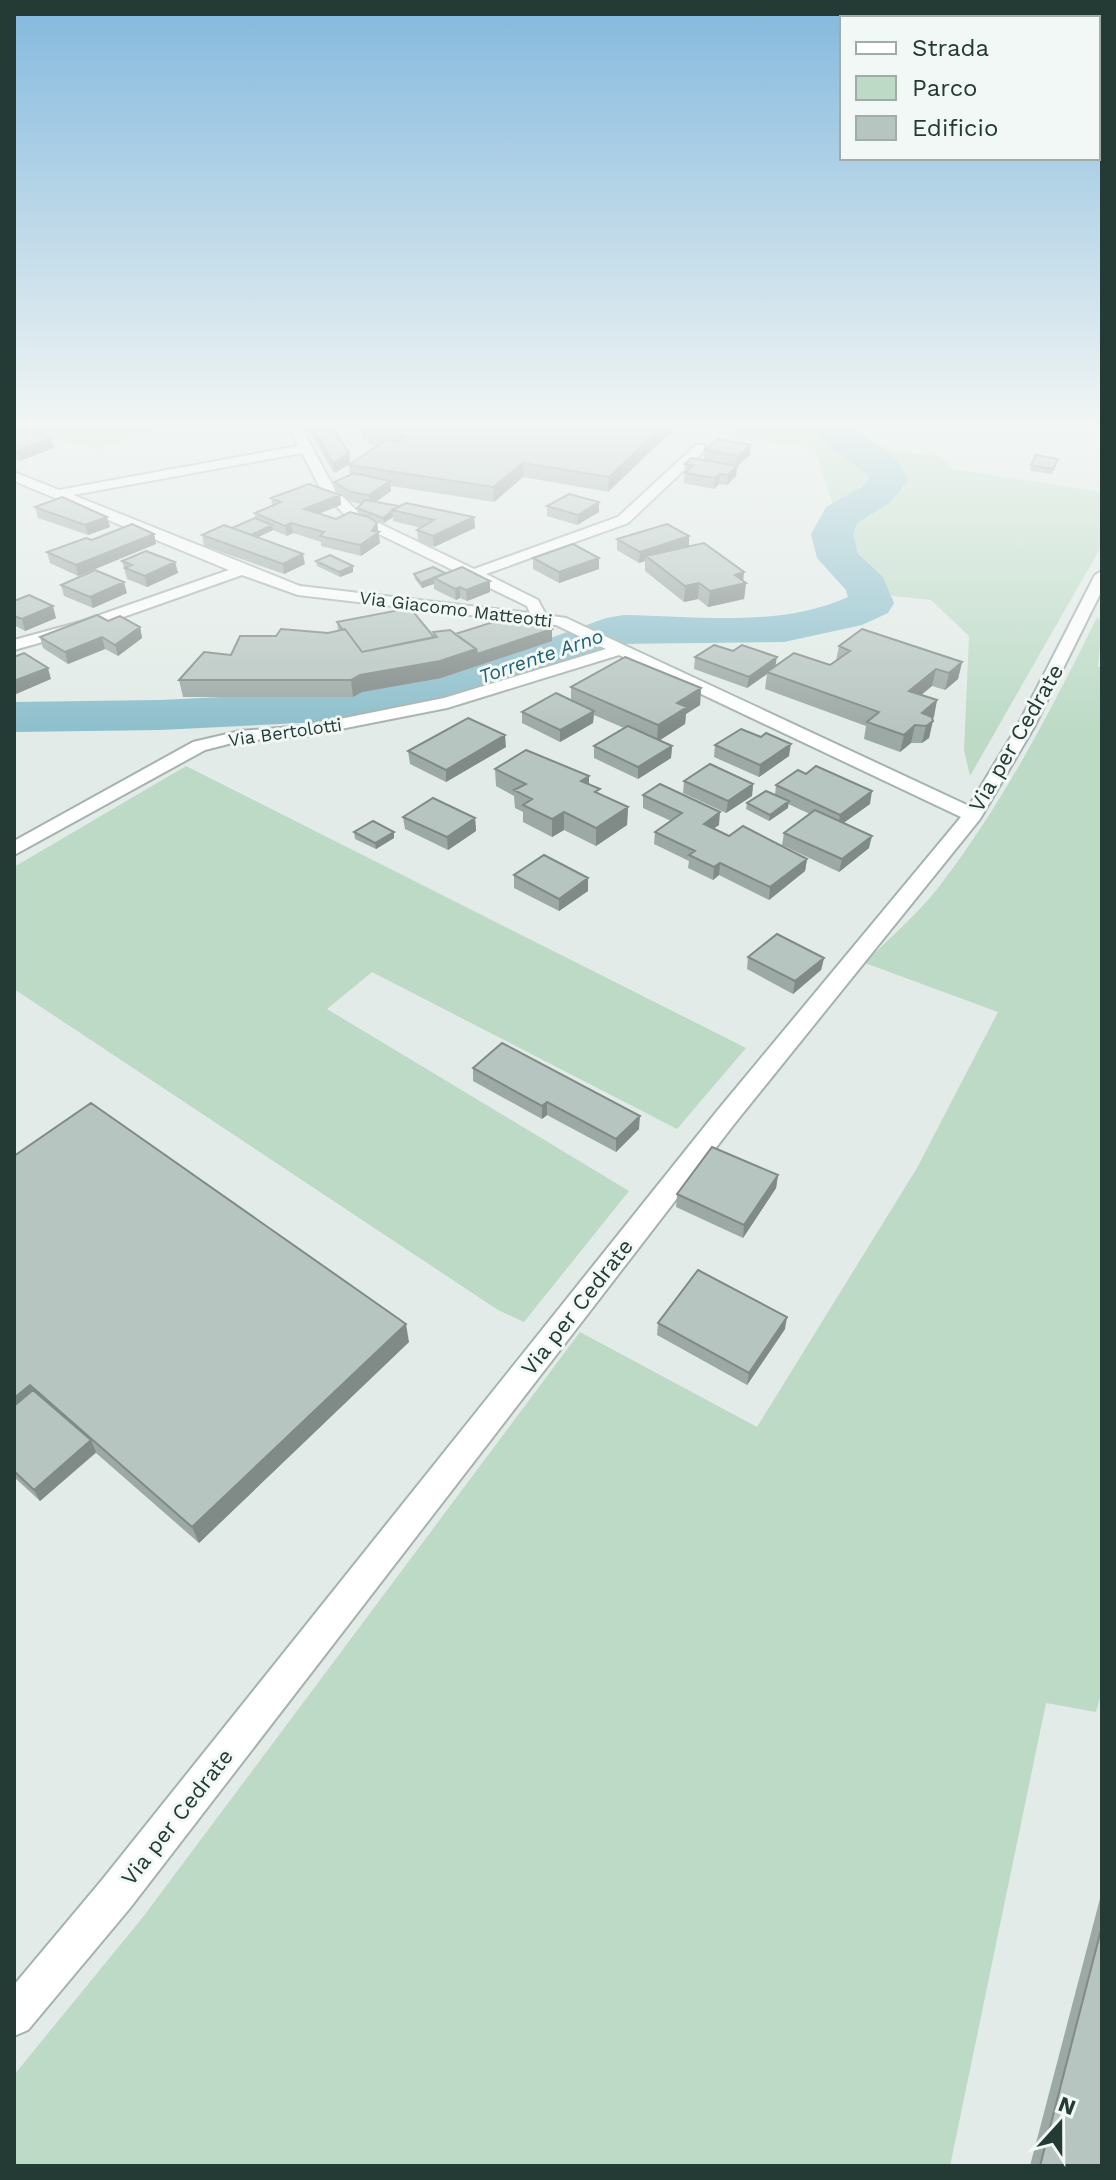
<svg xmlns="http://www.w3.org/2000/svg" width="1116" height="2180" viewBox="0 0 1116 2180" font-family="'Work Sans',sans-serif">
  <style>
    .green { fill: #bcdac6 }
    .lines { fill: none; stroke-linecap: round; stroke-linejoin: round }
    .river { fill: #8dbfcc; fill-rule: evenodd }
    .minor-casing { stroke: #a5b2ae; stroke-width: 4 }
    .minor { fill: #fff; fill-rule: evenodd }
    .wall { fill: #9da9a5; fill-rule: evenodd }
    .shaded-wall { fill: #808a86 }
    .building { fill: #b7c5c0; stroke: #808a86; stroke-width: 2 }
    .labels { text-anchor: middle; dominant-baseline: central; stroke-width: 6; stroke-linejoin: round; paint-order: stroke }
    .far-street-label { font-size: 18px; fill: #233a35; stroke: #f2f8f5 }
    .far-water-label { font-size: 20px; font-style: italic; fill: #226072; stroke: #f2f8f5 }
    .street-label { font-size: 22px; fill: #233a35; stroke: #f2f8f5 }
  </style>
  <rect width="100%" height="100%" fill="#e2ebe7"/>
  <!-- green -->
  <path class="green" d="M14 427H165L97 449 14 430Z
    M734 427H855L854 433 894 451 940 456 953 469 1102 492V545L970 776 964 750 969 636 931 600 892 596 844 539 814 448 726 436Z
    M1097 617 1102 622 1098 667H1102V1690L1096 1712 1046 1703 950 2166H14V2075L143 1917 580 1332 757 1427 917 1168 998 1012 865 963C889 938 917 915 938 888 1002 805 1051 711 1097 617Z
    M186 766 746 1048 677 1129 372 972 327 1009 629 1191 524 1322 498 1310 14 989V867Z"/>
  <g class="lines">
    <!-- river -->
    <path class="river" d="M818 427H854L897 460 908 480 890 503 857 523 853 534 858 554 883 577 894 603 888 613 862 625 784 642 616 644 506 686 362 720 160 730 14 732V702L160 700 362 690 475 665 606 618 624 615C697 616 780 628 848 597L846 590 817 558 811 534 826 507 862 487 869 479 867 474 822 441 817 433Z"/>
    <!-- minor casing -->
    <g class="minor-casing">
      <path id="minor" d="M289 427H301L334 488 360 514 474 569 618 517 696 445H704V451L628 523 486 574 538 600 546 615 566 618 969 806 1017 727 1095 575 1102 571V590L1034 727 980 819 735 1123 130 1908 28 2030 14 2036V1985L102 1880 717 1111 961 817 619 655 447 708 305 736 240 741 205 750 14 855V841L193 742 240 731 305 726 444 698 606 649 556 625 298 595 242 575 92 628 14 650V640L80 622 229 570 14 481V472L59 490 298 446ZM302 453 323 493 350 520 527 606 530 613 300 586 73 495Z"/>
    </g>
    <!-- minor -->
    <use href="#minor" class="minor"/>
  </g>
  <!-- wall -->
  <path class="wall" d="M306 427H332L349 453 350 464 334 473Z
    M361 427H676L608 492 523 477 494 502 391 486V491L376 502 399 506 474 517 475 528 434 547 418 541 417 530 421 528 393 521V517L384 523 371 519 377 523 380 543 361 556 321 546V542L293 533 287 536 273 530 258 537 305 564 284 574 204 546 202 535 232 528 255 518V513L272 506 271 498 339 494 335 492 334 482 350 475 349 465 377 445 370 444 362 437ZM340 495 352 502 361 504 357 508 358 513 363 515 336 519 319 514 341 505Z
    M14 435 54 448 20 461 14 459Z
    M751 445 750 455 737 466 704 460 705 450Z
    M685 464 737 466 736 476 727 485 719 484 714 489 684 483Z
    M1057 464 1052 474 1030 471 1031 465Z
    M599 502V512L577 525 547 516V506Z
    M35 507 110 527 88 535 38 518Z
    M154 534 156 544 78 576 50 563 47 552 92 540Z
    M617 539 689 546 746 583 744 599 708 607 698 599 684 602 645 571V561L639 563 617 550Z
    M533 558 599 569 559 583 533 569Z
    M122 561 175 562 178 573 147 587 127 579Z
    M316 561 353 566V572L340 577 317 566Z
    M445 573 490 581V592L467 601 460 598 456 600 434 589V584L422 588 415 579 414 574Z
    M61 585 127 593 93 608 64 596Z
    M14 601 56 618 25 631 14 625Z
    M108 621 140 627 142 638 118 656 105 649 68 664 43 648 40 637Z
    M511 621 552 641 441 678 362 692 353 697H183L179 680 231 655 276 636 328 633 338 631 337 622 434 637 433 632 455 634Z
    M839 646 962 662 958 679 945 690 932 686 921 695 937 700 932 719 929 738 922 743H911L900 752 864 739 866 726 765 689 767 674 747 688 694 669 695 657 775 666 830 665 836 661Z
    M571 687 701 688 700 705 686 714 685 724 660 740 672 746 671 758 638 779 594 758V746L624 728 594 715 593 723 560 742 522 723V712L571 700Z
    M715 745 789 756 759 777 714 757Z
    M506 747 446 782 410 764 408 751Z
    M495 769 589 784 599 794 628 807 627 825 596 846 564 830 552 837 523 822V812L515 808 514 796 496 786Z
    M684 781 753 784 752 796 726 813 683 793Z
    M776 785 870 804 843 823 869 848 839 872 782 845 784 833 810 814 788 804V808L769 821 746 809 747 803 775 795Z
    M643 795 719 825 714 828 729 836 807 859 805 871 769 900 719 875 713 880 688 868 689 861 654 844 655 832 671 821 643 808Z
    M403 817 475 818 476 831 448 850 405 829Z
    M354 832H394V838L376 849 355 839Z
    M514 875 588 878V891L559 911 514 888Z
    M748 957 824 958 821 970 793 994 747 969Z
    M473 1068 639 1129 616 1152 547 1115 542 1119 473 1081Z
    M14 1156 409 1342 199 1543 96 1453 40 1501 14 1477Z
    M778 1175 776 1188 743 1238 676 1207 677 1194Z
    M658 1323 785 1329 747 1385 657 1335Z
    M1102 1891V2166H1030Z"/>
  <!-- shaded-wall -->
  <path class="shaded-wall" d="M662 427H676L608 492 609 477Z
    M51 438 54 448 20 461 17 451Z
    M751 445 750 455 737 466 738 456Z
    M349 453 350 464 334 473 333 463Z
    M523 463V477L494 502 493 487Z
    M737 466 736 476 727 485 728 475Z
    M720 474 719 484 714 489 715 478Z
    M390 481 391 491 370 506 369 495Z
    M340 495 341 505 305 519 304 509Z
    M599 502V512L577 525 578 515Z
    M392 512 393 517 384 523 383 518Z
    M107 517 110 527 88 535 85 525Z
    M474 517 475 528 434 547 433 536Z
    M291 523 293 533 287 536 285 526Z
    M377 523 380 543 361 556 360 545Z
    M272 525 273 530 246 543 245 537Z
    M154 534 156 544 78 576 76 565Z
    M689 536V547L646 556 645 561 639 563 640 552Z
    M303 554 305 564 284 574 283 564Z
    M599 558V569L559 583V572Z
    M175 562 178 573 147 587 145 576Z
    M353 566V572L340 577 339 572Z
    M744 572 743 583H746L744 599 708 607 710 591 735 575Z
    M434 578V584L422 588 421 583Z
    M490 581V592L467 601 466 590Z
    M124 582 127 593 93 608 90 597Z
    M699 583 698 599 684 602 685 586Z
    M460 587V598L456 600 455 589Z
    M53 606 56 618 25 631 22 619Z
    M140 627 142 638 118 656 115 645Z
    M552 629V641L441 678 362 692 353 697 351 680 360 675 476 649Z
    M102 637 105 649 68 664 65 652Z
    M777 657 775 668 767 672V674L747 688 749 677Z
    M962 662 958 679 945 690 949 673Z
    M48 668 51 679 14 695V681Z
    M936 669 932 686 905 708 909 691Z
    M701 688 700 705 686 714 685 724 657 742 658 725 677 703Z
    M937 700 934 717 924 726 922 713Z
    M594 711 593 723 560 742V730Z
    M933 721 929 738 922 743 926 726Z
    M915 725 911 743 900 752 904 735Z
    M505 735 506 747 446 782V770Z
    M791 744 789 756 759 777 760 765Z
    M672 746 671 758 638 779V767Z
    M589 776V793L581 781Z
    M753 784 752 796 726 813 728 801Z
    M872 791 870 804 838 827 840 815Z
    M789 801 788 808 769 821 770 815Z
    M628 807 627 825 596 846V828Z
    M564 812V830L552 837V819Z
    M720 812 719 825 703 836 704 824Z
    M475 818 476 831 448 850 447 837Z
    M394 832V838L376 849 375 843Z
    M872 836 869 848 839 872 842 859Z
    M807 859 805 871 769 900 770 887Z
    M720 863 719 875 713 880 714 867Z
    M588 878V891L559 911V899Z
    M824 958 821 970 793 994 795 981Z
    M547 1102V1115L542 1119V1106Z
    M640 1116 639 1129 616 1152V1139Z
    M778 1175 776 1188 743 1238 744 1225Z
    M787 1317 785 1329 747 1385 749 1373Z
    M406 1324 409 1342 199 1543 192 1527Z
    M30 1385 39 1403 14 1423V1398Z
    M91 1440 96 1452 40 1501 34 1490Z"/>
  <!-- building -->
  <path class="building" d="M311 427H332L349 453 333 463Z
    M365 427H662L609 477 523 463 493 487 349 465 386 440 398 442 406 436 368 430Z
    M30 431 51 438 17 451 14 450V435Z
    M718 439 751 445 738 456 705 450Z
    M1036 455 1058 459 1053 469 1031 465Z
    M691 458 737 466 728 475 720 474 715 478 685 473 693 465 685 464Z
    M354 473 390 481 369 495 351 492 334 482Z
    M309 484 340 495 304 509 336 519 350 512 369 517 377 523 372 531 379 532 360 545 320 536 324 532 291 523 285 526 255 513 281 502 271 498Z
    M569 494 599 502 578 515 547 506Z
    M62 497 107 517 85 525 35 507Z
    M365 500 399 506 383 518 357 508Z
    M406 503 474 517 433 536 417 530 434 520 392 510Z
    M255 518 272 525 251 535 232 528Z
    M132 524 154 534 76 565 47 552 86 538 92 540Z
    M667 524 689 536 640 552 617 539Z
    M224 525 303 554 283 564 202 535Z
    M704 543 744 572 735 575 746 583 710 591 699 583 685 586 646 556Z
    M573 544 599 558 559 572 533 558Z
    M146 551 175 562 145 576 125 568 132 565 122 561Z
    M330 555 353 566 339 572 316 561Z
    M433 567 445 573 421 583 414 574Z
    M462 567 490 581 466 590 460 587 455 589 434 578Z
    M95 570 124 582 90 597 61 585Z
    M29 595 53 606 22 619 14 616V601Z
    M410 608 434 637 362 652 345 629 343 630 337 622Z
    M97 615 108 621 120 616 140 627 115 645 102 637 65 652 40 637Z
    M530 615 552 629 477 654 476 649 455 634 506 618 511 621Z
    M281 629 328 633 345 629 362 652 437 637 433 632 450 630 476 649 440 661 360 675 351 680H179L204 652 231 655 240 636H276Z
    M862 629 962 662 949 673 936 669 909 691 937 700 922 713 932 717 933 721 926 726 915 725 904 735 867 722 879 712 767 672 794 653 830 665 850 651 839 646Z
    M714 645 733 651 742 645 777 657 749 677 695 657Z
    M24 653 48 668 14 681V657Z
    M625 657 701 688 677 703 687 707 658 725 571 687Z
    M556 693 594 711 560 730 522 712Z
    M468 718 505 735 446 770 408 751Z
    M628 726 672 746 638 767 594 746Z
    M741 729 761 737 766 733 791 744 760 765 715 745Z
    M526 750 589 776 581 781 600 789 595 792 628 807 596 828 564 812 552 819 523 805 532 799 514 790 526 784 495 769Z
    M710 764 753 784 728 801 684 781Z
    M816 766 872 791 840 815 776 785 798 770 806 774Z
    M660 784 720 812 704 824 729 836 743 826 807 859 770 887 720 863 714 867 689 855 695 851 655 832 682 813 643 795Z
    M766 791 789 801 770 815 747 803Z
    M433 798 475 818 447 837 403 817Z
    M815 810 872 836 842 859 784 833Z
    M373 821 394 832 375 843 354 832Z
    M544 855 588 878 559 899 514 875Z
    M777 934 824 958 795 981 748 957Z
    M502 1043 640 1116 616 1139 547 1102 542 1106 473 1068Z
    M91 1103 406 1324 192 1527 30 1385 14 1398V1156Z
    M712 1147 778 1175 744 1225 677 1194Z
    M698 1270 787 1317 749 1373 658 1323Z
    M33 1390 91 1440 34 1490 14 1471V1406Z
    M1102 1926V2166H1040Z"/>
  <!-- sky -->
  <linearGradient id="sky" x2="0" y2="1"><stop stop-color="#83b8dd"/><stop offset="0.58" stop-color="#f2f6f4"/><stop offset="1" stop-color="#f2f6f4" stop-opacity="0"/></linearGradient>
  <rect width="1116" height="732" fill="url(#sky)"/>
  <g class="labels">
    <!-- far-street labels -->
    <g class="far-street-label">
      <text transform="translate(456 609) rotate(7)">Via Giacomo Matteotti</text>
      <text transform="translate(285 732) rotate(-8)">Via Bertolotti</text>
    </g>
    <!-- far-water labels -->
    <g class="far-water-label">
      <text transform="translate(541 656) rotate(-19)">Torrente Arno</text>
    </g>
    <!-- street labels -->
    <g class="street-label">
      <text transform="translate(1016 738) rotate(-60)">Via per Cedrate</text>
      <text transform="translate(577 1307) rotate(-52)">Via per Cedrate</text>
      <text transform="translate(177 1817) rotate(-52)">Via per Cedrate</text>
    </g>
  </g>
  <!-- border -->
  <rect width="1116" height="2180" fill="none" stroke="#233a35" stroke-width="32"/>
  <!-- legend -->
  <rect x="840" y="16" width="260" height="144" fill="#f2f8f5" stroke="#9faca8" stroke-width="2"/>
  <rect x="856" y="42" width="40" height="12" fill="#ffffff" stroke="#9faca8" stroke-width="2"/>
  <text x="912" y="56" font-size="24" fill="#233a35">Strada</text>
  <rect x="856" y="76" width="40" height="24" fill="#bcdac6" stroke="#9faca8" stroke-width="2"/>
  <text x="912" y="96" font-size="24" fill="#233a35">Parco</text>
  <rect x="856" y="116" width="40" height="24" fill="#b7c5c0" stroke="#9faca8" stroke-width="2"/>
  <text x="912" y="136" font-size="24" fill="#233a35">Edificio</text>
  <!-- north arrow -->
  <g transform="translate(1060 2124) rotate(21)" stroke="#f2f8f5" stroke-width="6" paint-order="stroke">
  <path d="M0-6L14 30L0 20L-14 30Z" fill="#233a35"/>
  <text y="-12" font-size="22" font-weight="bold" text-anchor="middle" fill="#233a35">N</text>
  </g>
</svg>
